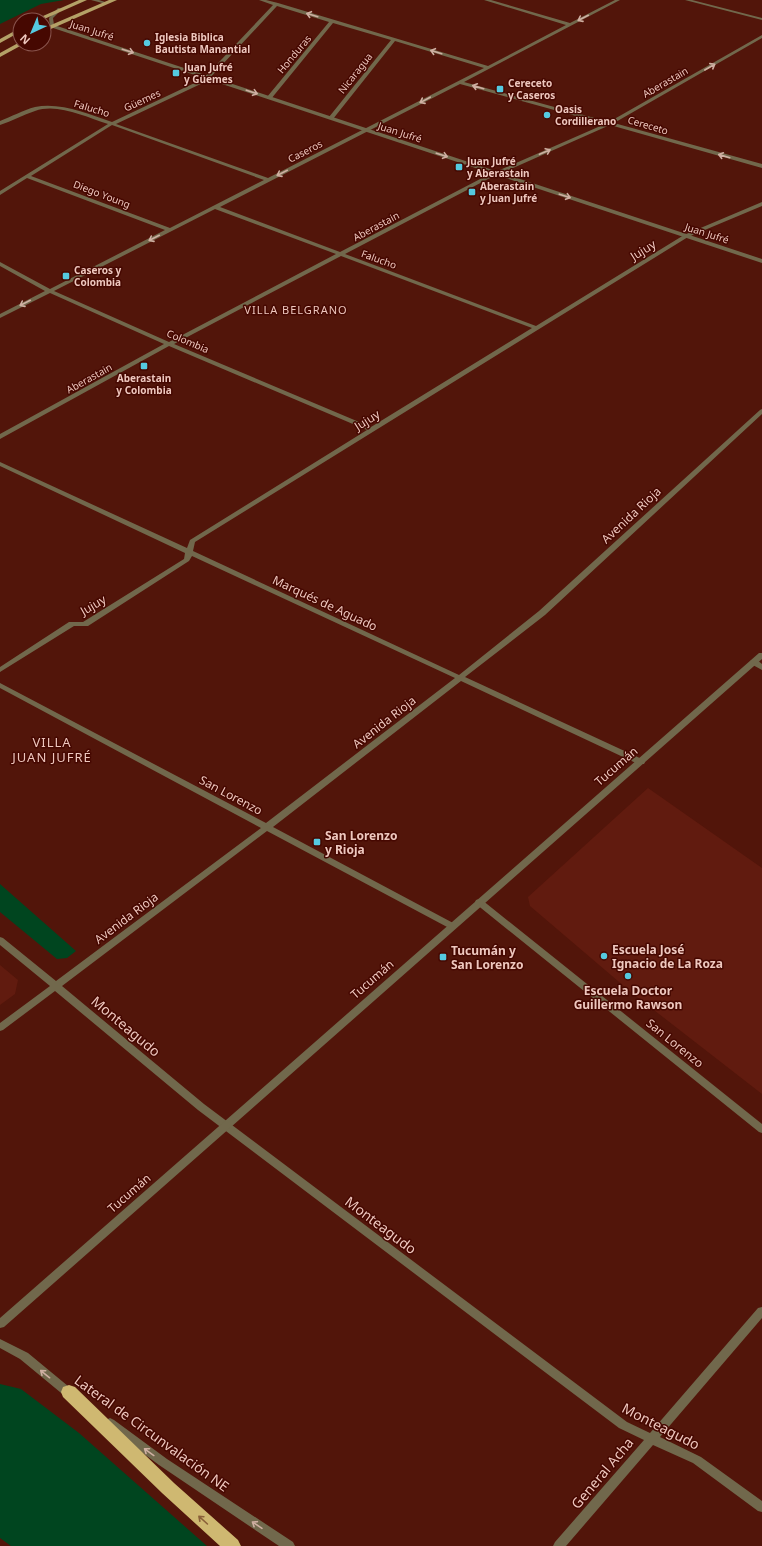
<svg xmlns="http://www.w3.org/2000/svg" width="762" height="1546" viewBox="0 0 762 1546" font-family="'Noto Sans',sans-serif">
  <style>
    .built { fill: #611b0f }
    .green { fill: #00451f }
    .lines { fill: none; stroke-linecap: round; stroke-linejoin: round }
    .minor { fill: #71684c; fill-rule: evenodd }
    .tertiary { fill: #71684c; fill-rule: evenodd }
    .primary { fill: #b4a167; fill-rule: evenodd }
    .motorway { fill: #cfb871; fill-rule: evenodd }
    .oneway { stroke: #cfafa2 }
    .oneway2 { stroke: #8a6039 }
    .poi-dot { fill: #55cae0; stroke: #460801; stroke-width: 1.5 }
    .labels { text-anchor: middle; dominant-baseline: central; stroke-width: 3; stroke-linejoin: round; paint-order: stroke }
    .far-street-label { font-size: 10px; fill: #eec7be; stroke: #460801 }
    .far-poi-label { font-size: 10px; font-weight: bold; fill: #eec7be; stroke: #460801; text-anchor: start }
    .far-neighbourhood-label { font-size: 11px; letter-spacing: 1px; fill: #eec7be; stroke: #460801 }
    .street-label { font-size: 12px; fill: #eec7be; stroke: #460801 }
    .poi-label { font-size: 12px; font-weight: bold; fill: #eec7be; stroke: #460801; text-anchor: start }
    .neighbourhood-label { font-size: 13px; letter-spacing: 1px; fill: #eec7be; stroke: #460801 }
    .near-street-label { font-size: 14px; fill: #eec7be; stroke: #460801 }
  </style>
  <rect width="100%" height="100%" fill="#52150a"/>
  <!-- built -->
  <path class="built" d="M648 788 762 868V1094L632 993 530 906 528 897Z
    M0 965 18 980 15 994 0 1005Z"/>
  <!-- green -->
  <path class="green" d="M0 0H64L41 4 0 24Z
    M0 884 76 951 67 958 57 959 0 912Z
    M0 1384 21 1389 79 1433 207 1546H11L0 1538Z"/>
  <g class="lines">
    <!-- minor -->
    <path class="minor" d="M91 0H99L108 3 106 4Z
      M259 0H266L278 3 488 66 566 25 484 0H491L570 23 615 0H620L464 82 609 122 762 35V38L614 123 762 164V168L610 125 488 179 345 254 536 326 684 235 762 202V206L688 237 195 542 193 551 459 675 539 611 760 410 762 409V414L545 615 465 677 644 760 645 762 644 764H638L461 681 273 827 455 924 456 926 455 928H449L267 831 62 986 204 1104 627 1422 650 1433 758 1308 762 1307V1318L660 1437 701 1457 762 1501V1512L758 1511 693 1463 653 1445 566 1546H553L555 1542 644 1440 619 1428 198 1110 55 991 3 1030 0 1031V1023L50 986 0 945V937L3 938 56 981 261 828 0 688V683L266 823 455 678 192 556 189 561 88 626H74L0 672V667L69 622H83L184 559 185 553 0 466V462L187 548 190 540 367 430 169 346 0 439V434L164 344 50 293 0 318V314L45 291 0 266V262L50 289 165 230 27 178 0 195V191L108 124C85 117 58 103 35 111 23 115 12 121 0 125V121C11 117 23 110 35 107 61 102 87 114 112 122L203 79 273 5ZM277 6 329 22 267 97V99H271L333 23 391 40 329 117V119H333L395 41 484 68 268 178 116 124 207 81ZM460 84 605 124 484 177 340 252 220 207ZM112 125 264 180 170 228 31 176ZM215 209 336 254 169 342 54 291ZM341 256 532 328 371 427 174 344Z
      M685 0H692L762 18V20Z
      M751 660H757L762 664V670L751 664 750 662Z
      M479 899 482 900 762 1124V1133L759 1132 476 904 475 902 476 900Z"/>
    <!-- tertiary -->
    <path class="tertiary" d="M58 8 62 9 53 18 54 25 762 259V263L50 27 49 18Z
      M759 653H762V659L4 1327 0 1328V1318Z
      M0 1339 28 1353 74 1391 75 1394 74 1397 70 1399 66 1397 20 1359 0 1348Z
      M110 1418 114 1420 167 1459 293 1542 295 1546H279L159 1465 106 1426 105 1423 106 1420Z"/>
    <!-- primary -->
    <path class="primary" d="M79 0H87L42 20H34Z
      M109 0H117L44 32V28Z
      M20 28V32L0 43V39Z
      M20 42V44H23L22 45 0 57V53Z"/>
    <!-- motorway -->
    <path class="motorway" d="M69 1385 75 1387 174 1483 238 1540 241 1546H220L162 1493 63 1397 61 1392 63 1387Z"/>
  </g>
  <!-- one-way arrows -->
  <defs><path id="oneway-shaft" d="M-6 0H5M1.5-3L5.5 0L1.5 3" fill="none" stroke-width="1.6" stroke-linecap="round" stroke-linejoin="round"/></defs>
  <g class="oneway">
    <use href="#oneway-shaft" transform="translate(312 15) rotate(-163)"/>
    <use href="#oneway-shaft" transform="translate(583 18) rotate(153)"/>
    <use href="#oneway-shaft" transform="translate(128 51) rotate(18)"/>
    <use href="#oneway-shaft" transform="translate(436 52) rotate(-163)"/>
    <use href="#oneway-shaft" transform="translate(710 67) rotate(-30)"/>
    <use href="#oneway-shaft" transform="translate(478 87) rotate(-164)"/>
    <use href="#oneway-shaft" transform="translate(252 92) rotate(18)"/>
    <use href="#oneway-shaft" transform="translate(425 100) rotate(152)"/>
    <use href="#oneway-shaft" transform="translate(545 152) rotate(-23)"/>
    <use href="#oneway-shaft" transform="translate(442 155) rotate(18)"/>
    <use href="#oneway-shaft" transform="translate(724 156) rotate(-164)"/>
    <use href="#oneway-shaft" transform="translate(282 173) rotate(153)"/>
    <use href="#oneway-shaft" transform="translate(565 196) rotate(18)"/>
    <use href="#oneway-shaft" transform="translate(154 238) rotate(153)"/>
    <use href="#oneway-shaft" transform="translate(25 303) rotate(153)"/>
    <use href="#oneway-shaft" transform="translate(45 1374) rotate(-141)"/>
    <use href="#oneway-shaft" transform="translate(149 1452) rotate(-144)"/>
    <use href="#oneway-shaft" transform="translate(257 1525) rotate(-146)"/>
  </g>
  <use class="oneway2" href="#oneway-shaft" transform="translate(203 1520) rotate(-138)"/>
  <!-- markers -->
  <g class="poi-dot">
    <circle cx="147" cy="43" r="4"/>
    <rect x="172" y="69" width="8" height="8" rx="2"/>
    <rect x="496" y="85" width="8" height="8" rx="2"/>
    <circle cx="547" cy="115" r="4"/>
    <rect x="455" y="163" width="8" height="8" rx="2"/>
    <rect x="468" y="188" width="8" height="8" rx="2"/>
    <rect x="62" y="272" width="8" height="8" rx="2"/>
    <rect x="140" y="362" width="8" height="8" rx="2"/>
    <rect x="313" y="838" width="8" height="8" rx="2"/>
    <circle cx="604" cy="956" r="4"/>
    <rect x="439" y="953" width="8" height="8" rx="2"/>
    <circle cx="628" cy="976" r="4"/>
  </g>
  <g class="labels">
    <!-- far-street labels -->
    <g class="far-street-label">
      <text transform="translate(92 30) rotate(18)">Juan Jufré</text>
      <text transform="translate(294 54) rotate(-50)">Honduras</text>
      <text transform="translate(355 73) rotate(-52)">Nicaragua</text>
      <text transform="translate(665 82) rotate(-30)">Aberastain</text>
      <text transform="translate(142 100) rotate(-25)">Güemes</text>
      <text transform="translate(92 108) rotate(17)">Falucho</text>
      <text transform="translate(648 125) rotate(16)">Cereceto</text>
      <text transform="translate(400 132) rotate(18)">Juan Jufré</text>
      <text transform="translate(305 151) rotate(-27)">Caseros</text>
      <text transform="translate(102 194) rotate(21)">Diego Young</text>
      <text transform="translate(376 226) rotate(-28)">Aberastain</text>
      <text transform="translate(707 233) rotate(18)">Juan Jufré</text>
      <text transform="translate(379 259) rotate(20)">Falucho</text>
      <text transform="translate(188 341) rotate(23)">Colombia</text>
      <text transform="translate(89 378) rotate(-29)">Aberastain</text>
    </g>
    <!-- far-poi labels -->
    <g class="far-poi-label">
      <text x="155" y="37">Iglesia Biblica<tspan x="155" dy="12">Bautista Manantial</tspan></text>
      <text x="184" y="67">Juan Jufré<tspan x="184" dy="12">y Güemes</tspan></text>
      <text x="508" y="83">Cereceto<tspan x="508" dy="12">y Caseros</tspan></text>
      <text x="555" y="109">Oasis<tspan x="555" dy="12">Cordillerano</tspan></text>
      <text x="467" y="161">Juan Jufré<tspan x="467" dy="12">y Aberastain</tspan></text>
      <text x="480" y="186">Aberastain<tspan x="480" dy="12">y Juan Jufré</tspan></text>
      <text x="74" y="270">Caseros y<tspan x="74" dy="12">Colombia</tspan></text>
      <text x="144" y="378" text-anchor="middle">Aberastain<tspan x="144" dy="12">y Colombia</tspan></text>
    </g>
    <!-- far-neighbourhood labels -->
    <g class="far-neighbourhood-label">
      <text x="296" y="309">VILLA BELGRANO</text>
    </g>
    <!-- street labels -->
    <g class="street-label">
      <text transform="translate(643 250) rotate(-32)">Jujuy</text>
      <text transform="translate(367 420) rotate(-32)">Jujuy</text>
      <text transform="translate(631 515) rotate(-43)">Avenida Rioja</text>
      <text transform="translate(325 603) rotate(25)">Marqués de Aguado</text>
      <text transform="translate(93 605) rotate(-30)">Jujuy</text>
      <text transform="translate(384 722) rotate(-38)">Avenida Rioja</text>
      <text transform="translate(616 766) rotate(-41)">Tucumán</text>
      <text transform="translate(231 795) rotate(28)">San Lorenzo</text>
      <text transform="translate(126 918) rotate(-37)">Avenida Rioja</text>
      <text transform="translate(372 979) rotate(-41)">Tucumán</text>
      <text transform="translate(675 1043) rotate(39)">San Lorenzo</text>
      <text transform="translate(129 1193) rotate(-41)">Tucumán</text>
    </g>
    <!-- poi labels -->
    <g class="poi-label">
      <text x="325" y="835">San Lorenzo<tspan x="325" dy="14">y Rioja</tspan></text>
      <text x="612" y="949">Escuela José<tspan x="612" dy="14">Ignacio de La Roza</tspan></text>
      <text x="451" y="950">Tucumán y<tspan x="451" dy="14">San Lorenzo</tspan></text>
      <text x="628" y="990" text-anchor="middle">Escuela Doctor<tspan x="628" dy="14">Guillermo Rawson</tspan></text>
    </g>
    <!-- neighbourhood labels -->
    <g class="neighbourhood-label">
      <text x="52" y="742">VILLA<tspan x="52" dy="15">JUAN JUFRÉ</tspan></text>
    </g>
    <!-- near-street labels -->
    <g class="near-street-label">
      <text transform="translate(126 1026) rotate(40)">Monteagudo</text>
      <text transform="translate(381 1225) rotate(37)">Monteagudo</text>
      <text transform="translate(661 1426) rotate(27)">Monteagudo</text>
      <text transform="translate(152 1433) rotate(36)">Lateral de Circunvalación NE</text>
      <text transform="translate(602 1473) rotate(-50)">General Acha</text>
    </g>
  </g>
  <!-- north arrow -->
  <g transform="translate(32 32) rotate(224)"><circle r="19" fill="#460801" stroke="#89544d"/>
  <path d="M0-3L7 15L0 10L-7 15Z" fill="#55cae0"/>
  <text y="-6" font-size="11" font-weight="bold" text-anchor="middle" fill="#eec7be">N</text>
  </g>
</svg>
